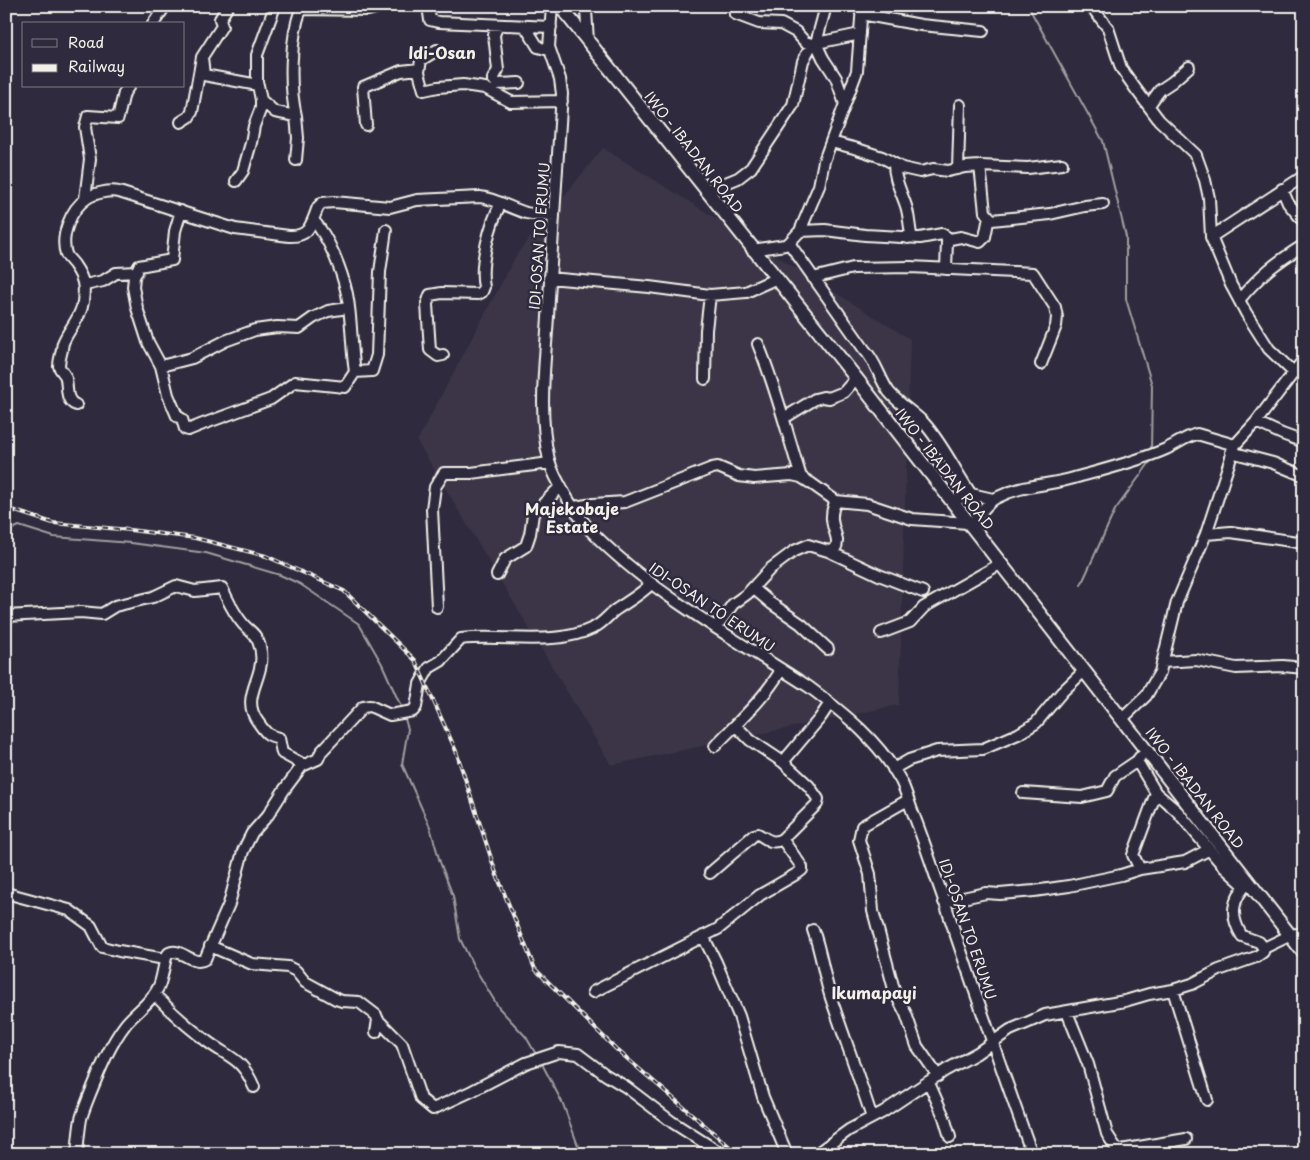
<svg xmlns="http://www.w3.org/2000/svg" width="1310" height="1160" viewBox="0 0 1310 1160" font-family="'Playpen Sans',sans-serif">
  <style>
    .built { fill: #3b3647 }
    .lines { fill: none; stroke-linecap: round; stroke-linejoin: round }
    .stream { stroke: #a19ea0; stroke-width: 2 }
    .minor-casing { stroke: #f4f1e8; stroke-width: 14 }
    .major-casing { stroke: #f4f1e8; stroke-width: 16 }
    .minor { stroke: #2f2a3d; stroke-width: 10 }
    .major { stroke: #2f2a3d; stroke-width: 12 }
    .rail-casing { stroke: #f4f1e8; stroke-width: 4 }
    .rail { stroke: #2f2a3d; stroke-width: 2; stroke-dasharray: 5.5; stroke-linecap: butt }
    .labels { text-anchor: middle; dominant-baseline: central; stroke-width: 5; stroke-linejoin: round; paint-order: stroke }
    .street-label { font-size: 14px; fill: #f4f1e8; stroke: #2f2a3d }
    .quarter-label { font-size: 16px; font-weight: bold; fill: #f4f1e8; stroke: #2f2a3d }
  </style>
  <rect width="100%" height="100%" fill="#2f2a3d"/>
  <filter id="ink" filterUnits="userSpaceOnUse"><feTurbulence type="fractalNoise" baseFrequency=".02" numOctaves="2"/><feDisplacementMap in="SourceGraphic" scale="10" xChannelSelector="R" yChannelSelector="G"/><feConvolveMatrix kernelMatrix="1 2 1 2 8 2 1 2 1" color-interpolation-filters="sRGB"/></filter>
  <g filter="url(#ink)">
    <!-- built -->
    <path class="built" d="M603 148 910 339 899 705 611 765 417 441 517 254Z"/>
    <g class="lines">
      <!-- stream -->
      <path class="stream" d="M1028 6 1103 141 1126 237V299L1152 385 1151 452
        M6 532 19 526 54 537 131 543 206 553 280 575 300 584 359 624 382 664 402 709
        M1081 585 1115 510 1150 462V459
        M404 716 408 729 402 764 430 827 440 862 453 896 460 939 474 967 499 1008 526 1037 537 1056
        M541 1062 563 1104 581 1154"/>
      <!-- minor casing -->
      <g class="minor-casing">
        <path id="minor" d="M428 6 430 20 439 22 551 27
          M552 6 549 47 560 79 562 94C557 168 552 242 548 317 545 364 538 413 549 460 554 479 577 516 591 531 651 593 737 640 809 687 845 714 879 741 901 781 906 791 909 803 913 813 925 843 934 873 945 903 973 987 1002 1070 1032 1154
          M584 6 586 10 588 41
          M826 6 816 43 823 58 836 78 845 104
          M1091 6 1108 28 1121 68 1135 88 1159 120 1196 155 1205 180 1209 198 1211 237 1231 285 1246 313 1269 349 1294 373
          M735 14 759 23 781 24 796 32 805 42 812 44
          M861 14 921 25 983 31
          M153 24 165 6
          M498 25 494 35 498 70 493 79 497 84 519 83
          M525 26 538 47 549 50
          M437 50 421 60 419 72 424 90 438 87 463 85 485 88 511 102 562 101
          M202 57 204 75 258 85 261 100 275 112 296 116 298 138 296 160
          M257 85V55L275 6
          M1149 105 1160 90 1172 82 1189 67
          M296 116C289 86 290 38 301 9L368 10 383 6
          M181 122 189 117 192 112 202 57 222 26 220 19 228 6
          M366 125 363 87 401 71 419 69
          M831 142 854 148 882 157 902 168 920 172 933 169 948 171 965 167 980 166 1028 168 1062 164
          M894 164C894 179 901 191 906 206 909 215 909 224 911 234L908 238
          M980 166 985 212 992 220 1050 214 1085 206 1103 204
          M958 169 960 105
          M236 181 243 171 251 143 254 126 261 108V100
          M1282 189 1288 203 1304 222
          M706 191 738 178 751 168 793 105 803 61 812 44 860 34
          M85 199 90 159 85 127 88 116 118 118 124 93 129 86
          M181 211 175 231 172 260 139 266 134 277 133 287 137 308 148 342 161 366 168 395 177 416 182 419 185 429 188 430 203 424 271 399 295 382 345 387 355 372
          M313 220C329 237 342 271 347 294 352 319 351 346 355 372L372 371 377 355 380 272 386 230
          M800 231 825 230 865 235 920 238 942 234 950 239 961 237 980 242 985 237 989 217
          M1211 237 1304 176
          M789 243 864 349C877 363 879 378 889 392 899 404 913 412 924 423 943 444 955 471 971 494
          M752 250 785 245 789 243 800 231 813 200 819 186 824 161 857 71 862 6
          M946 269 947 242 950 239
          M549 278 649 287 710 295 746 292 775 279
          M813 278 853 268 910 267 1033 273 1055 307 1057 317 1056 326 1041 364
          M85 285 103 281 116 273 137 272
          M1239 300C1261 274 1275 263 1304 245
          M758 344C776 387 787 433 801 477
          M443 355 438 356 430 350 427 304 430 295 442 293 478 294 482 292 484 287C479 264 490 224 501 203
          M161 366 192 358 225 341 255 330 277 327 299 328 313 318 328 311 348 308
          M705 379 706 330 710 295
          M76 405C65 401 68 388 66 379 66 374 60 371 59 366 59 361 60 358 61 354 62 351 62 347 63 343 69 328 81 318 83 302 85 287 84 279 75 266 73 262 68 259 66 254 60 236 71 209 86 199 94 193 109 190 119 192L235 229 289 236C310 237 311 224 318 207L322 203 334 202 390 207 417 200 480 197C496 199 510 208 526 213 535 215 544 216 554 216
          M784 418 815 399 823 397 829 398 844 392 856 378
          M1256 422 1282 434 1304 442
          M1231 452 1273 463 1304 476
          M952 502 971 494 993 499
          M574 507 593 504 625 502 712 468 718 467 739 476 754 478 792 475 801 477 812 484 836 501 867 504 912 519 968 523
          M970 526C977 518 986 503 996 498 1023 484 1047 486 1074 478 1103 470 1139 461 1166 449 1177 444 1185 437 1197 434L1235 445
          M1206 534 1231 532 1304 543
          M828 551 879 575 923 592
          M497 575 505 559 526 546 530 534 533 514 561 486
          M753 588 772 604 801 624 828 649
          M437 607 432 509 435 487 444 473H471L550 463
          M6 616 81 612 102 614 115 606 153 597 176 586 195 591 222 588C229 602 232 611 243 624 248 630 255 633 258 641 272 674 237 694 258 722 261 726 264 731 268 734 271 736 275 737 279 738L282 753 304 765
          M716 627 733 604 747 594 770 569 794 551 808 545 828 551 835 549C843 536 824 525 836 501
          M881 633 910 622 924 607 1000 564
          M1162 662 1196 660 1236 668 1283 666 1304 668
          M1122 719 1146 696 1160 672 1177 602 1206 534 1235 445 1256 422 1304 359
          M715 746C738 722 764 699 781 670
          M1137 761 1156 793 1177 811 1224 867 1245 886
          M783 762 820 718 830 703
          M893 769 909 760 937 751 983 749 1018 734 1036 723 1062 692 1084 671
          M1023 793 1082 797 1107 791 1115 776 1137 761 1140 757
          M908 800 862 826 859 840 870 874 873 911 895 993 906 1014 917 1046 938 1076
          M1140 869 1133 855 1156 793
          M710 873 754 835 758 834C767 839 772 845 782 839L817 804 818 799 809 786 783 762 750 740 736 726
          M1249 882C1232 899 1229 915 1242 936L1259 942 1264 948
          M6 893 69 910 91 926 102 947 119 951 165 959
          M944 902 986 893 1000 894 1034 891 1069 886 1121 875 1140 869 1185 862 1208 850
          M813 930C822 954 824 980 833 1004 846 1042 860 1080 872 1118
          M703 936 716 962 739 1016 763 1097 787 1154
          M210 946 252 964 288 967 296 971 305 982 336 999 342 1001 359 1002 376 1015 378 1020 376 1032
          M1173 990 1207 1100
          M593 992 718 929 760 895 798 873 802 870V867L782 839
          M155 995C171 1012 189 1028 208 1042 231 1059 242 1058 254 1087
          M1067 1012 1088 1064 1107 1134 1116 1148 1121 1150 1186 1139
          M378 1020 402 1044 421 1099 433 1109 472 1091 526 1063 559 1052 578 1054 606 1075 626 1087 672 1122 722 1154
          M929 1083 944 1117 950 1137
          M77 1154C78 1142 79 1130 81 1119 83 1111 87 1102 90 1094 100 1070 109 1046 125 1025 135 1012 151 1003 158 988 163 980 164 956 169 953 181 947 193 967 205 959L229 904 243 851 252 833 268 815 284 790 302 766 318 759 321 752 363 707 370 706 390 715 413 711 416 707 420 684 429 668 441 661 461 639C501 634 555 647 593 628 602 624 607 617 614 611 627 602 640 595 651 584
          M816 1154 849 1130 883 1112 946 1070 977 1053 1010 1030 1029 1022 1045 1015 1125 1001 1149 994 1173 990 1192 984 1219 970 1256 957 1263 952 1264 948 1291 935 1304 933"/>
      </g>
      <!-- major casing -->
      <g class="major-casing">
        <path id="major" d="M560 6 856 378 1304 953"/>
      </g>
      <!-- minor -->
      <use href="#minor" class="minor"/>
      <!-- major -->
      <use href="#major" class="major"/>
      <!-- rail casing -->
      <g class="rail-casing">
        <path id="rail" d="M6 508 53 523 130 530 195 538 266 556 344 591 415 660 456 751 496 873 535 969 616 1049 738 1154"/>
      </g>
      <!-- rail -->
      <use href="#rail" class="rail"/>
    </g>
  </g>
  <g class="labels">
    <!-- street labels -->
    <g class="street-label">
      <text transform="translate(694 152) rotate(52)">IWO - IBADAN ROAD</text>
      <text transform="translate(539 236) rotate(-86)">IDI-OSAN TO ERUMU</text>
      <text transform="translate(945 469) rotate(52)">IWO - IBADAN ROAD</text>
      <text transform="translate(712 607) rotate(34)">IDI-OSAN TO ERUMU</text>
      <text transform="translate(1195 788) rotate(52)">IWO - IBADAN ROAD</text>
      <text transform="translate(968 929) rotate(71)">IDI-OSAN TO ERUMU</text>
    </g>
    <!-- quarter labels -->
    <g class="quarter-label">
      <text x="442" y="52">Idi-Osan</text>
      <text x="572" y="508">Majekobaje<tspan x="572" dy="18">Estate</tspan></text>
      <text x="874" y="992">Ikumapayi</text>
    </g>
  </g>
  <!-- margin -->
  <rect width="1310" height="1160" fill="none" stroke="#2f2a3d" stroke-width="25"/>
  <rect x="12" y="12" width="1285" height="1135" fill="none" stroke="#f4f1e8" stroke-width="2" filter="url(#ink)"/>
  <!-- legend -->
  <rect x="22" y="22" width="162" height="65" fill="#2f2a3d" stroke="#7e7a81"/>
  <rect x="32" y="39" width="25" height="8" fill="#2f2a3d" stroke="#7e7a81"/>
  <text x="68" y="48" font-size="15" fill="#f4f1e8">Road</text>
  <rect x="32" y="64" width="25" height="8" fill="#f4f1e8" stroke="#7e7a81"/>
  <text x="68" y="72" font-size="15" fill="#f4f1e8">Railway</text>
</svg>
